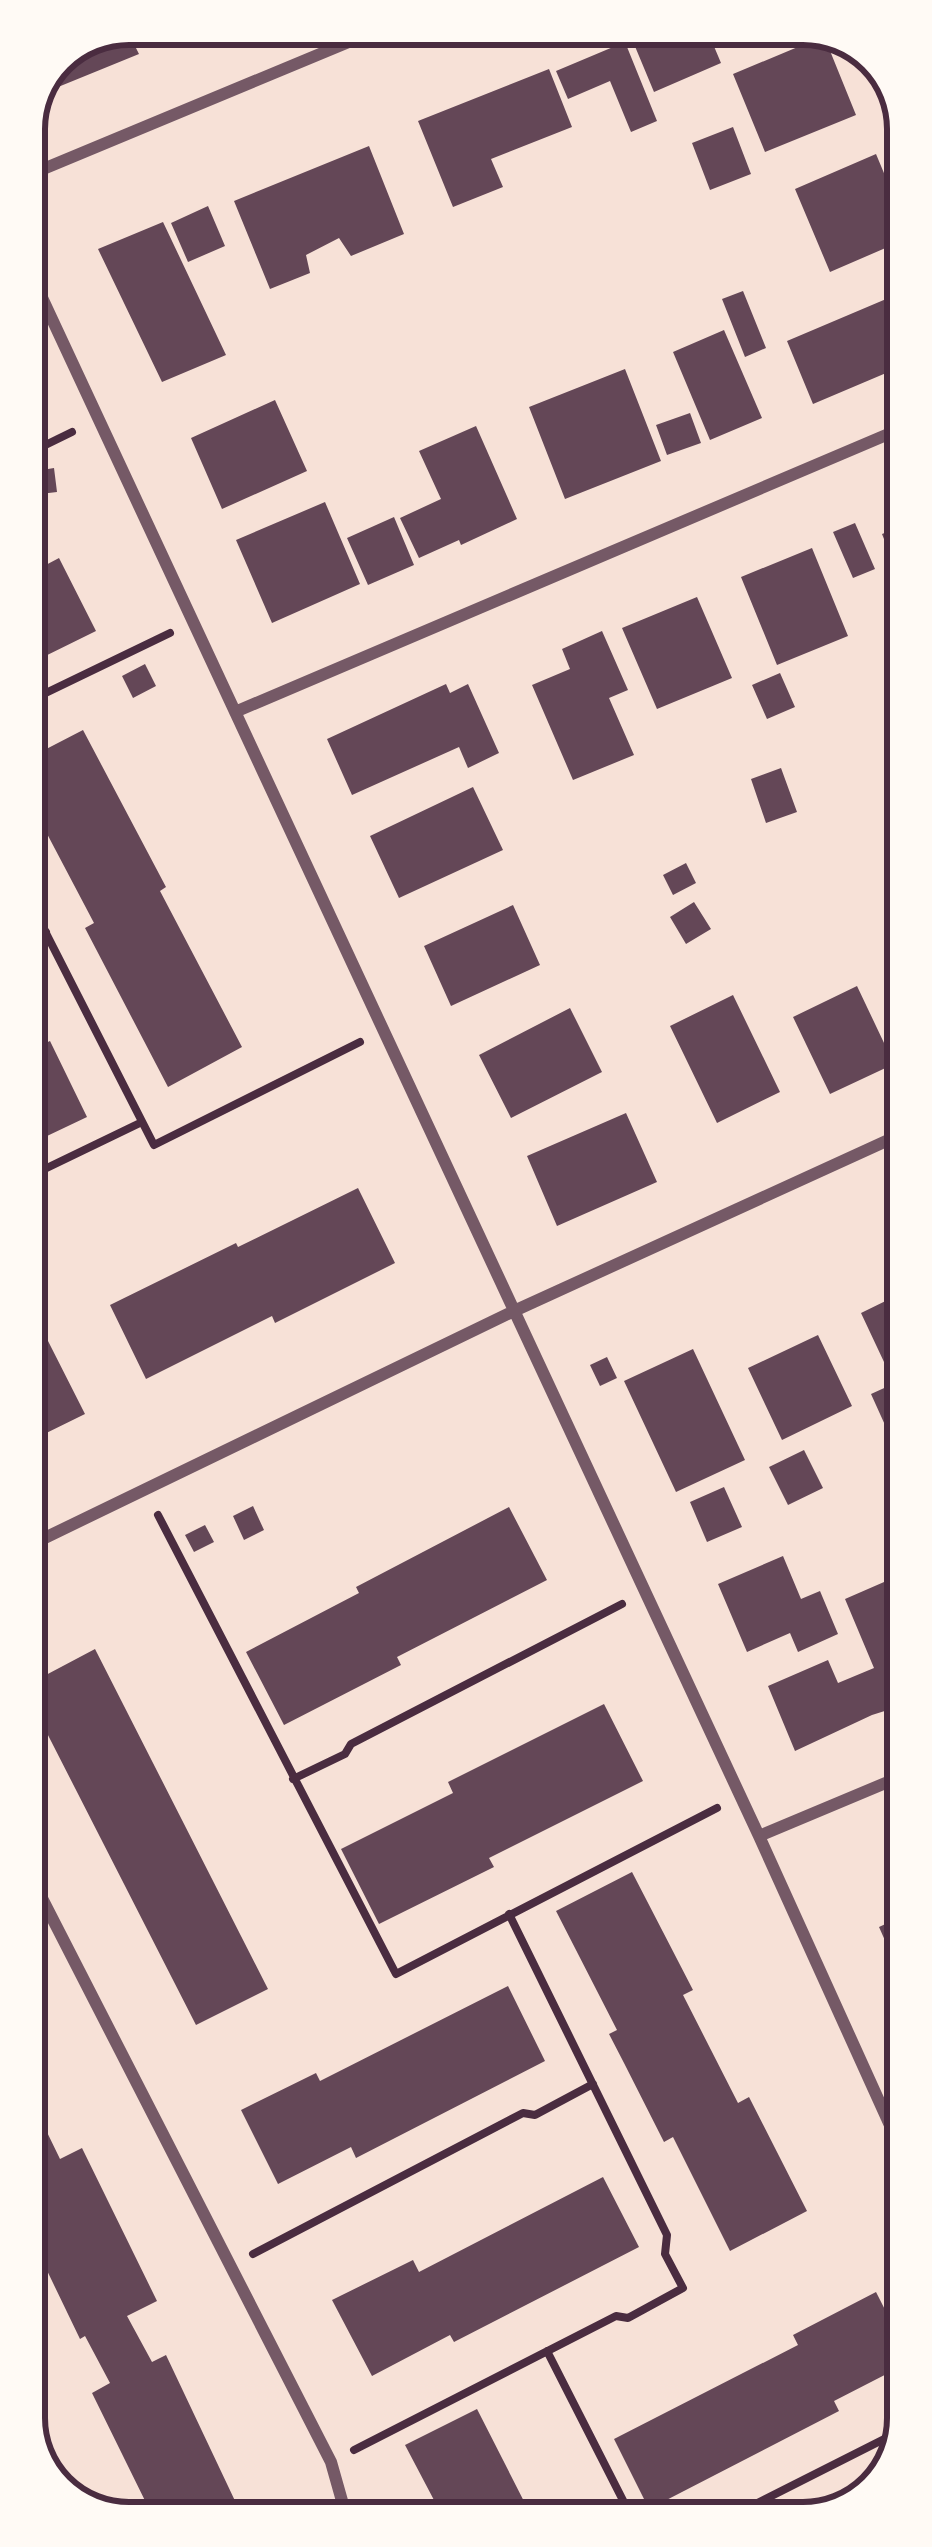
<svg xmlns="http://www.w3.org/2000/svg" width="932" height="2547" viewBox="0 0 932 2547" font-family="Lato,sans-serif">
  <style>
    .building { fill: #644757 }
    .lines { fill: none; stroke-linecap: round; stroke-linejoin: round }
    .path { stroke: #4a2c40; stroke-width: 8 }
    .minor { stroke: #755966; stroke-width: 12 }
    .rim { fill: none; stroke: #4a2c40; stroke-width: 6 }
  </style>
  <rect width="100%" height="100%" fill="#f7e1d7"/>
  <!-- building -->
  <path class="building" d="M129 24H193L136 48 139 54 36 96 55 54Z
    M646 25H705L721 63 654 92 629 32Z
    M824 36 856 115 765 152 733 74Z
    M625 42 657 121 631 132 610 81 568 99 556 71Z
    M549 69 572 127 491 159 503 187 453 207 418 121Z
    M733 127 751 174 710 190 692 143Z
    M369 146 404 234 351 256 339 238 306 255 310 273 270 289 234 201Z
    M876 154 904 221V240L830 272 795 189Z
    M208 206 225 246 188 262 171 223Z
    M163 222 226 355 162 382 98 249Z
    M743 291 766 348 745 357 722 299Z
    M905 291V365L813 404 787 341Z
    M724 330 762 418 710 440 673 352Z
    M625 369 661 461 565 499 529 407Z
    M275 400 307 471 222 509 191 438Z
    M690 413 701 443 667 455 656 425Z
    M476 426 517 519 461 545 459 540 419 558 400 518 441 499 419 451Z
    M54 468 57 492 32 495 30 472Z
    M325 502 360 584 272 623 236 540Z
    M394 517 414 565 368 585 347 538Z
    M855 523 875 569 853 578 833 532Z
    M905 525V592L882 534Z
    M812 548 848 636 777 665 741 577Z
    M59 558 96 631 25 666V576Z
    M697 597 732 678 657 709 622 628Z
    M602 631 628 690 609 698 634 755 573 780 532 685 570 669 562 649Z
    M145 664 156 686 133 698 122 676Z
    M780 673 795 707 767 719 752 685Z
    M446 684 450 693 468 684 499 753 468 768 459 747 352 795 327 739Z
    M83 730 166 887 160 891 242 1047 168 1087 85 928 94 923 25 792V760Z
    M781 768 797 812 766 823 751 779Z
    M473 787 503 850 399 898 370 836Z
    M686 863 696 883 673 895 663 875Z
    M694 902 711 929 686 944 670 917Z
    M513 905 540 965 451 1006 424 946Z
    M857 986 894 1064 830 1094 793 1017Z
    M733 995 780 1092 717 1123 670 1026Z
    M570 1008 602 1072 511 1118 479 1055Z
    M50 1041 87 1117 26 1146V1052Z
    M626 1113 657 1182 557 1226 527 1156Z
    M358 1188 395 1263 275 1323 272 1316 146 1379 110 1305 236 1243 238 1247Z
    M906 1291V1372L892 1379 861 1313Z
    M818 1335 852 1406 782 1440 748 1368Z
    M47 1339 85 1414 26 1443V1350Z
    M693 1349 745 1460 676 1492 624 1381Z
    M607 1357 617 1378 600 1386 590 1365Z
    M904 1379 906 1453 899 1456 871 1394Z
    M804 1450 823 1488 788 1505 769 1467Z
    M724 1487 742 1527 707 1542 690 1502Z
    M253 1506 264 1530 244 1540 233 1516Z
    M509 1507 547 1580 397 1657 401 1665 284 1725 246 1652 359 1593 356 1587Z
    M205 1525 214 1542 194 1552 185 1535Z
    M783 1556 801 1599 820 1591 838 1634 798 1652 790 1633 747 1652 718 1584Z
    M907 1572V1706L893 1712 891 1709 872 1715 795 1751 768 1686 828 1660 838 1683 874 1668 845 1599Z
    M95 1649 268 1989 196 2025 27 1694V1685Z
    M604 1704 643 1781 489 1858 494 1867 379 1924 341 1849 453 1793 448 1782Z
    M632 1872 693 1990 683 1995 738 2103 749 2097 807 2211 730 2251 673 2137 664 2142 624 2063 609 2034 617 2030 556 1911Z
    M907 1914V1990L879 1927Z
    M508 1986 545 2061 356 2158 351 2147 278 2184 241 2110 316 2073 320 2081Z
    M27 2091 60 2159 82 2148 157 2301 127 2316 152 2362 166 2355 245 2522 156 2523 92 2393 110 2383 85 2336 80 2339 27 2229Z
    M603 2177 639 2247 454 2342 450 2335 372 2376 332 2300 413 2260 419 2272Z
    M876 2292 908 2355V2363L834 2401 839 2411 649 2509 614 2439 798 2345 793 2335Z
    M477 2409 534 2521H445L405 2445Z"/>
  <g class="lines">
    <!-- path -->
    <path class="path" d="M25 455 72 432
      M25 703 170 633
      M25 892 154 1145 360 1042
      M25 942 46 932
      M26 1178 142 1122
      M158 1515 396 1974 717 1808
      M293 1779 345 1754 351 1744 622 1604
      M253 2254 523 2113 535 2115 593 2084
      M547 2351 633 2520
      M354 2450 616 2316 628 2318 683 2288 665 2254 667 2235 509 1914
      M724 2520 904 2429"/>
    <!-- minor -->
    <path class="minor" d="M24 177 392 24
      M24 259 759 1836 908 2165
      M235 712 905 427
      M26 1547 514 1311 906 1132
      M759 1836 907 1774
      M27 1869 331 2462 348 2522"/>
  </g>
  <!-- crop -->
  <path d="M0 0H932V2547H0ZM129 45H803A84 84 0 0 1 887 129V2418A84 84 0 0 1 803 2502H129A84 84 0 0 1 45 2418V129A84 84 0 0 1 129 45Z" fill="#fffaf5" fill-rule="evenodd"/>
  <path class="rim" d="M129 45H803A84 84 0 0 1 887 129V2418A84 84 0 0 1 803 2502H129A84 84 0 0 1 45 2418V129A84 84 0 0 1 129 45Z"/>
</svg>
